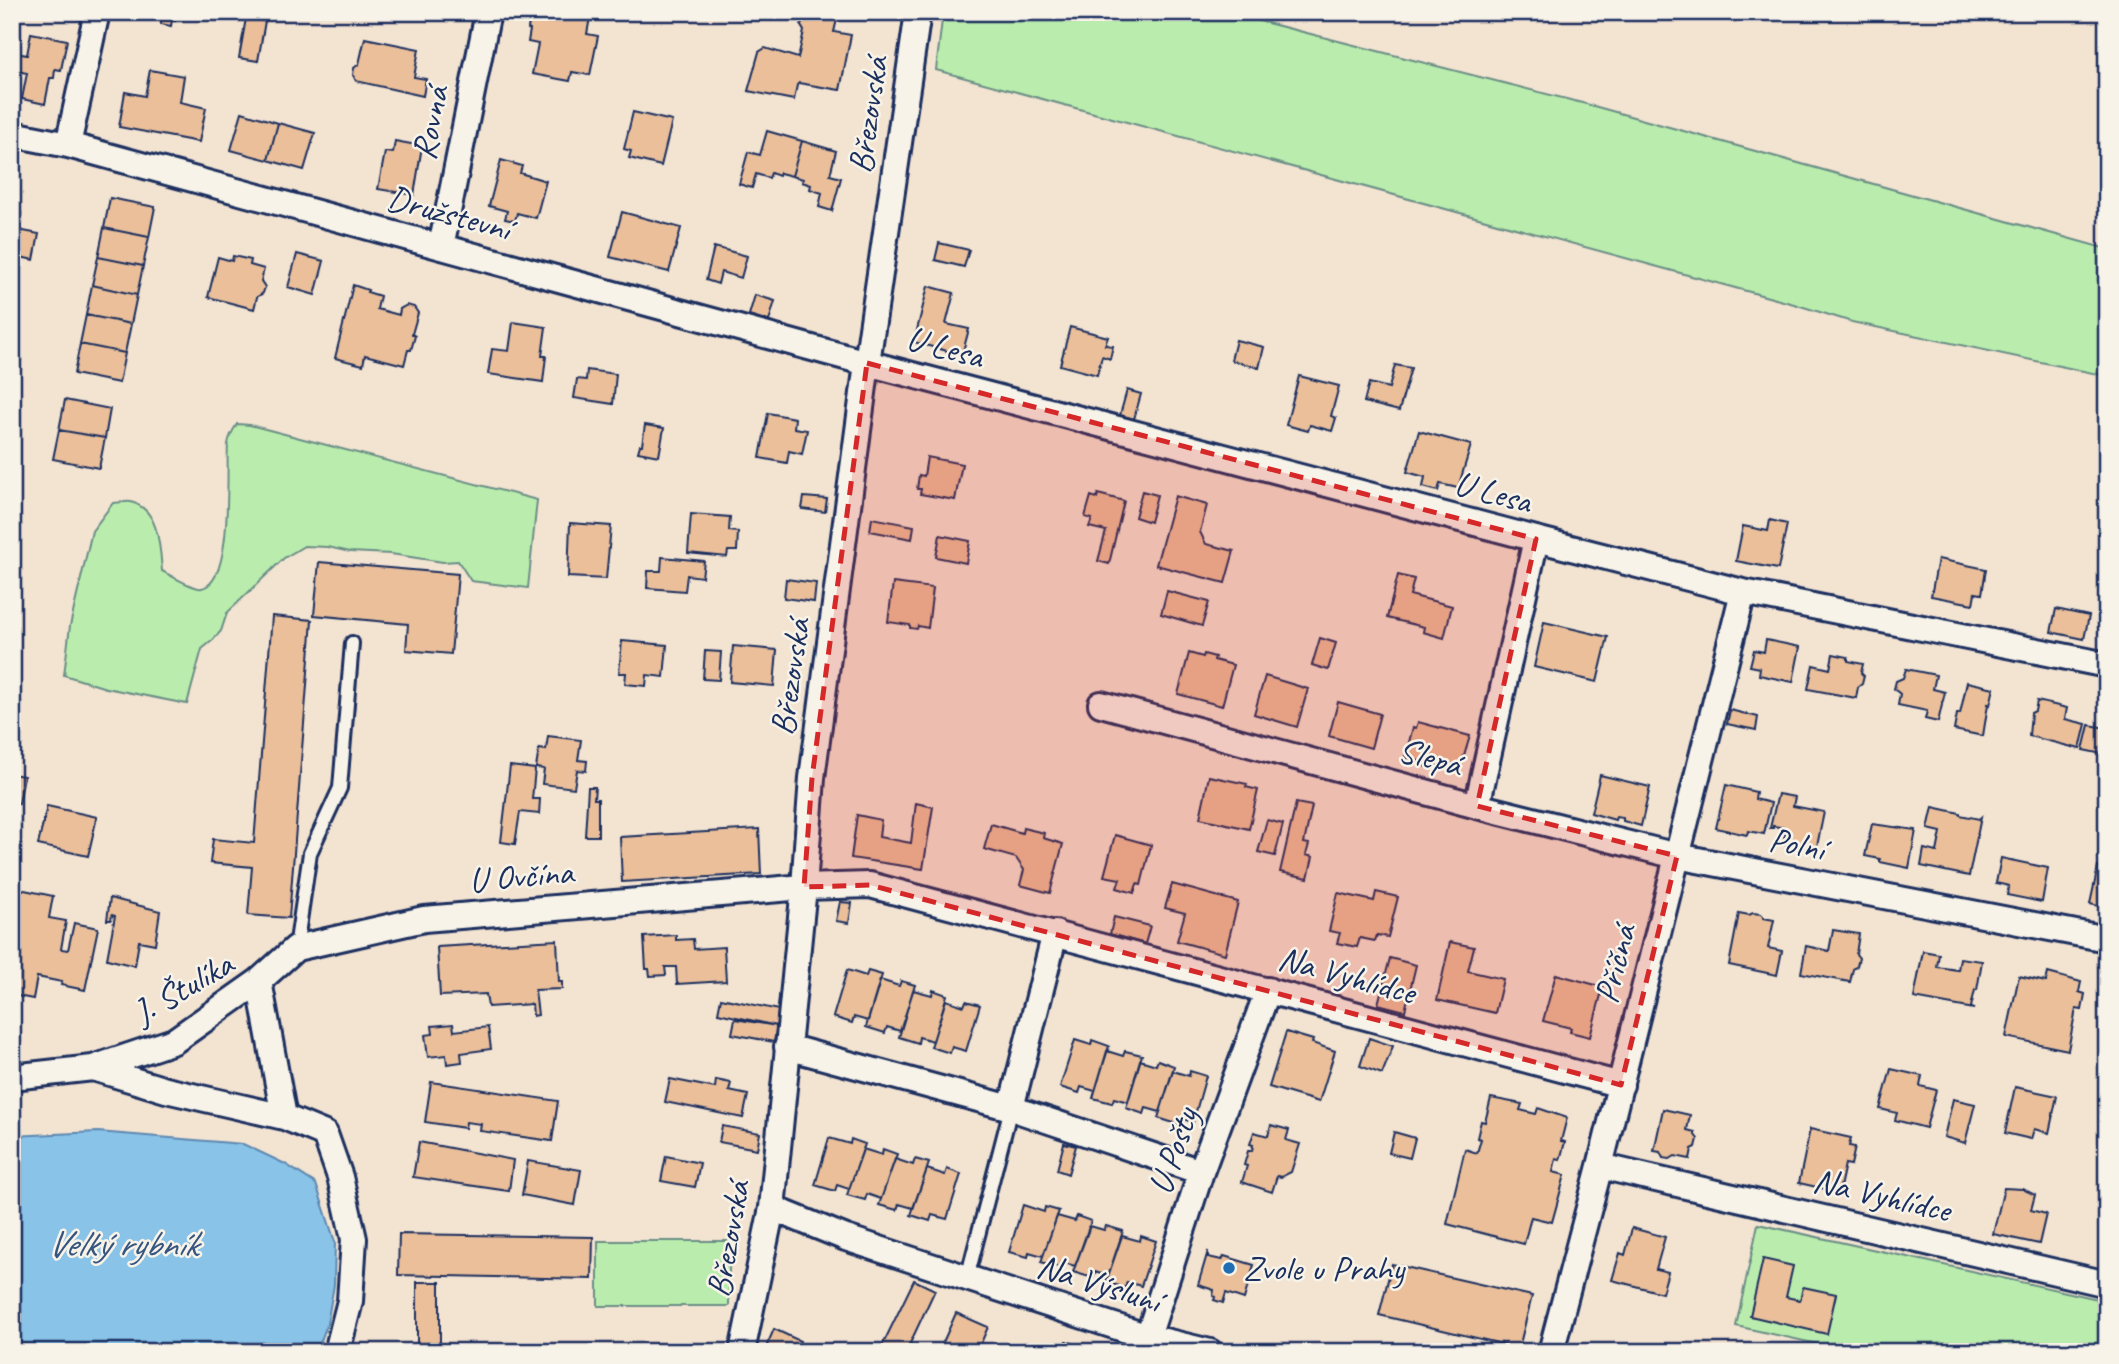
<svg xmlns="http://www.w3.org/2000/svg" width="2119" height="1364" viewBox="0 0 2119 1364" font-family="Caveat,sans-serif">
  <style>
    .green { fill: #baedad; stroke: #6a8e86; stroke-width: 2 }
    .water { fill: #89c3e8; stroke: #5d88b1; stroke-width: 2 }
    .building { fill: #eabf9a; stroke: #1b2f5e; stroke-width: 2 }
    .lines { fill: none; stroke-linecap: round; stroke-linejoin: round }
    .service-casing { stroke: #1b2f5e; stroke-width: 18 }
    .minor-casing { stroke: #1b2f5e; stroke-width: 30 }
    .service { stroke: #f7f3e8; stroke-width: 12 }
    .minor { stroke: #f7f3e8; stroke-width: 24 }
    .marked { fill: #d62828; fill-opacity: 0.2; stroke: #d62828; stroke-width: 5; stroke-dasharray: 14 9; stroke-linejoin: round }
    .poi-dot { fill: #1f6fb2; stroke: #f7f3e8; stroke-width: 2.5 }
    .labels { text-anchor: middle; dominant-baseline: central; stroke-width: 5; stroke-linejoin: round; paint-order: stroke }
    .street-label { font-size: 35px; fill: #1b2f5e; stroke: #f7f3e8 }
    .poi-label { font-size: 35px; fill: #1b2f5e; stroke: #f7f3e8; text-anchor: start }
    .water-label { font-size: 37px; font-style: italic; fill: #365480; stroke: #f7f3e8 }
  </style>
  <rect width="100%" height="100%" fill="#f3e3d1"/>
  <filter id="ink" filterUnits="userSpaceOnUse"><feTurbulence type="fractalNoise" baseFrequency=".0143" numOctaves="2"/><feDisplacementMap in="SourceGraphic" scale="14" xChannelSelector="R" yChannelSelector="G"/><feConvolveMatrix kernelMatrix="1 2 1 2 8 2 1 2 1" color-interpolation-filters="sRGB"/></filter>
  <g filter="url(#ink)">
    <!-- green -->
    <path class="green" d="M943 12H1224L1590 105 2107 249V376L1852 322 1794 304 936 70Z
      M237 424 250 425 537 500 528 588 471 581 458 561 443 562 391 554 350 552 328 547 304 546 284 558 227 613 221 631 213 640 202 649 187 704 106 688 64 675 70 626 92 531 113 503C119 503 126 501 131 502 159 509 160 547 162 571 170 575 194 590 202 588 234 582 226 469 228 444 229 437 233 430 237 424Z
      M1758 1224 2107 1301V1352H1854L1736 1326Z
      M598 1241H729V1306H598Z"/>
    <!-- water -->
    <path class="water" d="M98 1132 243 1144 285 1164 316 1184 335 1242 334 1285 327 1324 317 1352H12V1136Z"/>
    <!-- building -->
    <path class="building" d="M160 12H177L175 21 172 20 171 26 161 24Z
      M533 12H591L587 34 598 36 590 75 572 72 570 81 532 74 538 44 528 42 530 30 528 29 530 15 533 16Z
      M804 12H836L838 15 834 32 851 35 840 90 799 83 797 85 794 100 748 91 759 52 765 48 798 58 804 31 801 26Z
      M246 18 265 21 258 61 239 58Z
      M31 33 67 40 61 70 55 69 54 78H50L45 104 22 99 27 73 12 70 16 53 27 55Z
      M365 38 419 49 414 77 426 79 423 96 356 81 353 75 354 68 359 64Z
      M150 70 184 76 180 102 206 108 199 142 119 127 125 92 145 96Z
      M242 112 278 123 268 160 231 150Z
      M633 112 672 121 661 166 629 158 631 151 624 149Z
      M278 123 315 133 304 170 268 160Z
      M767 131 802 141 792 176 780 173 779 176 771 173 769 178 756 174 752 188 739 184 748 152 760 155Z
      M395 141 422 146 414 195 378 189 385 152 393 153Z
      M802 141 836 151 830 175 841 178 832 211 819 207 822 193 810 189 811 185 802 182 803 179 792 176Z
      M501 160 522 166 520 173 546 181 536 218 517 213 515 221 505 219 507 211 489 206Z
      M110 198 155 207 149 237 104 228Z
      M12 211 21 213 18 230 39 234 34 260 20 257 21 248 12 246Z
      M622 212 681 228 669 272 610 257Z
      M104 228 149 237 143 266 98 257Z
      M939 243 969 250 964 267 935 260Z
      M714 247 747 256 741 278 721 272 718 284 706 280Z
      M297 254 324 261 315 295 288 287Z
      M233 256 251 260 250 265 264 269 261 281 265 287 263 293 257 297 254 309 208 297 218 257 232 261Z
      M98 257 143 266 137 295 92 285Z
      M92 285 137 295 131 324 86 315Z
      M353 285 368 290 367 292 380 296 377 309 399 315 400 309 407 305 414 307 418 313 412 334 415 336 411 350H408L404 365 365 355 363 365 335 358Z
      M928 286 954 293 946 324 969 329 962 355 914 342Z
      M755 295 775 301 769 321 749 315Z
      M86 315 131 324 125 353 80 344Z
      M513 322 546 327 542 356H546L543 382 488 374 492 349 509 351Z
      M1070 327 1108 337 1105 345 1113 346 1110 359 1102 356 1097 375 1060 365Z
      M1236 340 1264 347 1259 368 1231 360Z
      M80 344 125 353 119 383 74 374Z
      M1395 365 1411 368 1399 411 1364 402 1369 383 1389 388Z
      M587 370 616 374 613 404 574 398 577 379 586 380Z
      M1299 376 1339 386 1331 416 1336 418 1332 431 1310 425 1308 431 1286 425Z
      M1127 390 1141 394 1134 419 1120 415Z
      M65 400 110 409 105 438 59 430Z
      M768 413 795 418 794 428 807 430 802 454 789 451 787 463 760 458Z
      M645 425 664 428 659 456 638 452 640 445H642Z
      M59 430 105 438 99 468 53 459Z
      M1419 431 1471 445 1458 488 1440 484 1438 491 1423 487 1425 477 1407 472Z
      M927 457 962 464 955 500 920 494 921 489H917L919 475 924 476Z
      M1142 491 1157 495 1150 522 1135 517Z
      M1098 494 1124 501 1109 564 1098 561 1106 531 1089 527 1092 519 1085 517 1091 496 1097 498Z
      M1175 496 1207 505 1200 532 1206 544 1234 551 1225 583 1156 565Z
      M804 497 827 499 825 512 802 509Z
      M691 514 730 517 729 531 738 532 737 551H728L727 557 688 553Z
      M872 518 914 526 912 539 870 531Z
      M1770 520 1787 524 1778 569 1736 561 1743 526 1768 531Z
      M570 523 611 526 606 579 568 577Z
      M940 535 970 541 966 563 936 557Z
      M662 557 704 561 702 577 687 575 685 591 647 588 648 571H661Z
      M1938 559 1986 569 1982 594 1975 593 1973 604 1931 596Z
      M319 562 458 574 451 654 406 650 408 624 314 615Z
      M1398 575 1414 579 1410 595 1452 606 1444 638 1423 632 1424 627 1387 618Z
      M786 579 816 583 814 602 784 598Z
      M893 583 933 588 928 628 918 626 917 629 910 628V625L888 622Z
      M1167 591 1209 602 1202 626 1161 614Z
      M2056 609 2089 616 2084 639 2051 632Z
      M272 616 312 620 289 918 248 915 252 867 210 863 213 839 254 843Z
      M1544 622 1608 637 1597 682 1534 667Z
      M1320 638 1336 643 1328 670 1312 665Z
      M1766 640 1800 647 1793 682 1759 675 1760 668 1750 666 1754 650 1764 652Z
      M622 641 667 645 664 677 647 675 646 686 625 684 626 673H619Z
      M733 646 777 650 774 686 730 682Z
      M705 651 721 652 719 680 703 679Z
      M1189 653 1203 657 1204 654 1215 657 1214 660 1233 665 1222 706 1178 694Z
      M1833 654 1848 657V661L1863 664 1861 673 1864 676 1862 684 1858 687 1856 698 1808 689 1813 665 1830 669Z
      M1906 669 1936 675 1933 689 1945 692 1938 722 1925 719 1927 711 1898 705 1900 694 1894 689 1896 681 1903 678Z
      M1265 676 1308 689 1297 727 1254 714Z
      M1967 682 1994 688 1990 705 1988 704 1983 736 1954 730 1957 714H1960Z
      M2037 701 2067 708 2065 719 2086 724 2080 749 2029 736 2031 713 2035 711Z
      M1338 702 1380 714 1371 748 1329 736Z
      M1730 710 1758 717 1756 730 1727 724Z
      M1418 722 1470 736 1461 766 1443 763 1442 767 1431 764 1430 768 1421 765 1422 762 1405 757 1413 727 1416 728Z
      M2089 725 2107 728V755L2083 750Z
      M548 736 581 740 578 760 587 761 586 771 577 770 574 788 542 784 544 769 536 768 539 749 546 750Z
      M510 766 535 769 532 799H540L539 814 520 812 515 844 501 842Z
      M12 774 24 776 19 804 12 803Z
      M1600 775 1650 787 1641 826 1623 821V818L1616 817 1615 820 1591 813Z
      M1209 776 1247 784 1246 787 1258 790 1249 829 1200 818Z
      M1726 785 1756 792 1755 799 1771 803 1764 834 1748 831 1747 835 1716 828Z
      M588 787H595L594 799H598V836H585Z
      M1778 794 1795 797 1793 806 1824 812 1816 851 1783 844 1786 828 1773 826V828H1770Z
      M916 803 933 807 923 869 851 858 857 815 881 820 879 837 911 843Z
      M1296 803 1312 806 1304 843 1309 844 1306 855 1313 857 1308 878 1280 872Z
      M47 806 97 817 88 856 38 845Z
      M1933 807 1960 813V815L1979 819 1981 817 1969 876 1921 866 1924 849 1937 852 1941 832 1928 829Z
      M1267 820 1283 824 1275 856 1258 852Z
      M991 824 1022 833 1023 828 1044 833 1043 838 1063 844 1050 893 1020 885 1024 870 1016 858 984 849Z
      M1872 824 1916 830 1909 868 1880 862V859L1865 856Z
      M759 829 761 874 622 882 620 837Z
      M1115 835 1151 845 1141 885 1137 884 1134 893 1117 888 1120 879 1104 876Z
      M2001 858 2048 868 2042 902 2007 895 2009 886 1996 883Z
      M2098 867 2107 869V908L2090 904Z
      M1172 884 1238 902 1225 954 1177 941 1185 913 1165 908Z
      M15 888 53 896 49 918 66 921 61 949 68 950 74 923 98 928 85 990 61 985 62 982 37 977 33 999 12 995V901Z
      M1376 892 1398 897 1388 937 1377 935 1375 941 1360 938 1357 947 1337 943 1340 933 1329 931 1338 893 1374 901Z
      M110 898 160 911 155 944 139 941 135 966 107 959 115 916 112 915 111 920H107Z
      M840 902 852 903 849 923 836 921Z
      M1739 913 1749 915 1753 913 1761 914 1764 918 1774 920 1768 948 1782 951 1777 975 1729 965Z
      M1114 917 1150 926 1145 944 1110 934Z
      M1833 930 1859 934 1856 954 1859 958 1857 966 1853 969 1850 982 1801 973 1806 946 1829 951Z
      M676 935V940L693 939 694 949 724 947 726 981 677 984 676 967H665L666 975 650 976 649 969H646L644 937Z
      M557 940 559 982H562V989L535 990 538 1015 533 1016 532 1004 488 1007 486 994 440 996 437 947Z
      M1450 942 1474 947 1468 971 1503 979 1495 1013 1437 1000Z
      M1923 951 1939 954 1937 967 1958 970 1960 958 1982 961 1977 990H1975L1971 1007 1974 1009 1914 998Z
      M1390 958 1416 965 1405 1011 1378 1004Z
      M847 970 866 976 868 971 882 975 868 1021 854 1017 852 1023 833 1017Z
      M2048 973 2081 982 2079 992 2085 994 2082 1010 2076 1009 2068 1050 2006 1037 2019 976 2046 982Z
      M1556 974 1603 987 1590 1037 1570 1032 1571 1028 1543 1021Z
      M880 980 899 986 901 981 915 985 900 1031 887 1027 885 1033 866 1027Z
      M913 990 932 995 933 990 947 995 933 1041 919 1037 918 1043 899 1037Z
      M721 998 779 1010 777 1026 718 1013Z
      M946 1000 964 1006 966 1001 980 1005 966 1051 952 1047 950 1053 931 1047Z
      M735 1019 777 1026 774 1042 732 1034Z
      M453 1024 454 1031 488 1027 491 1049 461 1053 462 1062 447 1064 446 1055 428 1057 425 1035 433 1034 432 1026Z
      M1286 1032 1313 1040 1312 1043 1335 1051 1319 1102 1269 1087Z
      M1369 1038 1393 1046 1382 1074 1360 1066Z
      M1075 1040 1091 1045 1092 1040 1109 1046 1095 1091 1081 1087 1079 1093 1060 1087Z
      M1107 1051 1123 1056 1125 1051 1142 1055 1128 1102 1114 1098 1112 1103 1093 1098Z
      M1140 1060 1156 1065 1158 1060 1174 1066 1160 1112 1146 1108 1144 1114 1126 1108Z
      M1891 1069 1922 1076 1920 1086 1936 1090 1926 1128 1895 1120 1897 1113 1880 1109Z
      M1173 1071 1189 1076 1190 1071 1206 1076 1193 1122 1179 1118 1177 1124 1158 1118Z
      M670 1079 715 1088 716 1080 731 1083 729 1091 748 1095 743 1118 665 1102Z
      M431 1082 558 1101 552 1141 480 1131 481 1124 466 1122 465 1128 425 1122Z
      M2015 1087 2057 1096 2049 1133 2034 1129 2031 1139 2005 1133Z
      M1491 1098 1522 1104 1520 1110 1536 1114 1538 1108 1567 1118 1561 1141 1565 1142 1560 1160 1556 1159 1553 1172 1565 1175 1552 1222 1531 1217 1524 1244 1447 1224 1465 1149 1477 1153 1481 1139 1477 1138 1481 1121 1485 1122Z
      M1953 1099 1975 1104 1965 1143 1944 1137Z
      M1663 1109 1690 1115 1687 1130 1695 1132V1135L1698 1139 1696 1147 1692 1149 1690 1159 1675 1156 1670 1159 1663 1158 1660 1152 1654 1151Z
      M1271 1125 1289 1130 1286 1140 1300 1144 1291 1172 1281 1177 1277 1176 1272 1192 1242 1182 1247 1166 1244 1165 1248 1151H1252L1253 1145 1250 1144 1254 1132 1268 1136Z
      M722 1126 760 1133 757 1149 719 1142Z
      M1810 1129 1851 1138 1849 1146 1855 1147 1851 1165 1845 1164 1839 1192 1799 1183Z
      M1394 1132 1415 1138 1410 1158 1389 1153Z
      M829 1138 850 1144 851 1139 865 1144 849 1189 837 1185 835 1191 815 1185Z
      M419 1142 513 1160 509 1191 413 1177Z
      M1064 1143 1076 1146 1068 1174 1057 1170Z
      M863 1149 882 1155 883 1149 897 1154 881 1199 867 1194 865 1200 847 1195Z
      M666 1156 700 1163 695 1187 661 1181Z
      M895 1159 913 1165 915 1159 929 1163 913 1208 899 1204 897 1210 879 1205Z
      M528 1161 581 1170 575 1205 522 1195Z
      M927 1169 945 1175 947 1169 961 1174 947 1219 932 1215 930 1221 911 1215Z
      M2004 1188 2023 1189 2035 1195 2031 1210 2046 1214 2039 1244 1993 1234Z
      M1023 1205 1044 1212 1045 1207 1059 1211 1043 1256 1029 1252 1028 1257 1009 1252Z
      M1057 1216 1075 1221 1077 1216 1091 1221 1075 1266 1061 1262 1059 1267 1041 1262Z
      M1090 1226 1104 1230 1106 1226 1123 1231 1108 1276 1095 1272 1093 1278 1073 1272Z
      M1632 1228 1665 1237 1656 1269 1668 1272 1662 1293 1612 1280 1620 1253 1625 1255Z
      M399 1234 593 1237 592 1279 398 1275Z
      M1122 1236 1140 1241 1141 1236 1156 1241 1141 1286 1127 1282 1125 1288 1106 1282Z
      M1208 1251V1257L1222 1260 1224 1256 1254 1265 1244 1299 1226 1293 1223 1303 1214 1300 1215 1297 1213 1296 1214 1290 1198 1285Z
      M1763 1259 1793 1266 1786 1297 1800 1300 1803 1287 1836 1294 1827 1334 1750 1316Z
      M1392 1264 1532 1296 1519 1348 1379 1315Z
      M914 1280 935 1290 906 1352H893L882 1346Z
      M417 1282H440V1351L417 1350Z
      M956 1313 988 1327 981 1343 989 1347 987 1352H947L940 1349Z
      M774 1329 800 1341 795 1352H764Z
      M1066 1341 1094 1351 1061 1352Z"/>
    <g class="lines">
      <!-- service casing -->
      <g class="service-casing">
        <path id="service" d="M296 948 310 853 340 788 352 643
          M967 1278 1011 1108"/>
      </g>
      <!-- minor casing -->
      <g class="minor-casing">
        <path id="minor" d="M12 134 68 145 867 363 1536 539 1743 592 2107 665
          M68 145 97 12
          M441 247 488 12
          M1101 704 1477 806 1677 856 2107 939
          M1477 806 1536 539
          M259 981 284 1117
          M787 1047 1011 1108 1201 1172
          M93 1068 166 1090 284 1117 325 1134 340 1177 354 1239 350 1301 337 1352
          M12 1077 93 1068 174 1041 259 981 296 948 424 919 804 887 870 885 1621 1085
          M1011 1108 1055 933
          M1600 1166 2107 1284
          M772 1208 846 1238 967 1278 1148 1337 1210 1352
          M1148 1337 1201 1172 1268 990
          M742 1352 772 1208 804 887 812 778 867 363 918 12
          M1551 1352 1600 1166 1743 592"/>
      </g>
      <!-- service -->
      <use href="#service" class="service"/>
      <!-- minor -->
      <use href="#minor" class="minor"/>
    </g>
  </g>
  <!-- marked area -->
  <path class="marked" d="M867 363 1536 539 1477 806 1677 856 1621 1085 870 885 804 887 812 778Z"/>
  <!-- markers -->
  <circle class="poi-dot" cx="1229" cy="1268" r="7"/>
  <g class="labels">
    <!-- street labels -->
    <g class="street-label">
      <text transform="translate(868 115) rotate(-82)">Březovská</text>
      <text transform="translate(430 123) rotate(-79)">Rovná</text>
      <text transform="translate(449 213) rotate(15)">Družstevní</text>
      <text transform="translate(945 347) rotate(15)">U Lesa</text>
      <text transform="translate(1493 492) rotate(15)">U Lesa</text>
      <text transform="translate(790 677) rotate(-82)">Březovská</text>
      <text transform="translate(1430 757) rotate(15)">Slepá</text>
      <text transform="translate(1797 844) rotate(11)">Polní</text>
      <text transform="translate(521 876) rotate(-5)">U Ovčína</text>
      <text transform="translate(1615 964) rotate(-76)">Příčná</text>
      <text transform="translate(1347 975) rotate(15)">Na Vyhlídce</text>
      <text transform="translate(183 988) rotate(-30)">J. Štulíka</text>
      <text transform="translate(1173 1151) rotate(-71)">U Pošty</text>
      <text transform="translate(1882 1195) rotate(13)">Na Vyhlídce</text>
      <text transform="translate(728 1239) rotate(-80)">Březovská</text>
      <text transform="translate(1099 1283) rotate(17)">Na Výsluní</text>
    </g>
    <!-- poi labels -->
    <g class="poi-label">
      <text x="1243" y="1268">Zvole u Prahy</text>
    </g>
    <!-- water labels -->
    <g class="water-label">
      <text x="122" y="1243">Velký rybník</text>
    </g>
  </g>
  <!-- margin -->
  <rect width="2119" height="1364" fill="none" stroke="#f7f3e8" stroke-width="42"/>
  <rect x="21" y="21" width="2077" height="1322" fill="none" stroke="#1b2f5e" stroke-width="2.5" filter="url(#ink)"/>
</svg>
